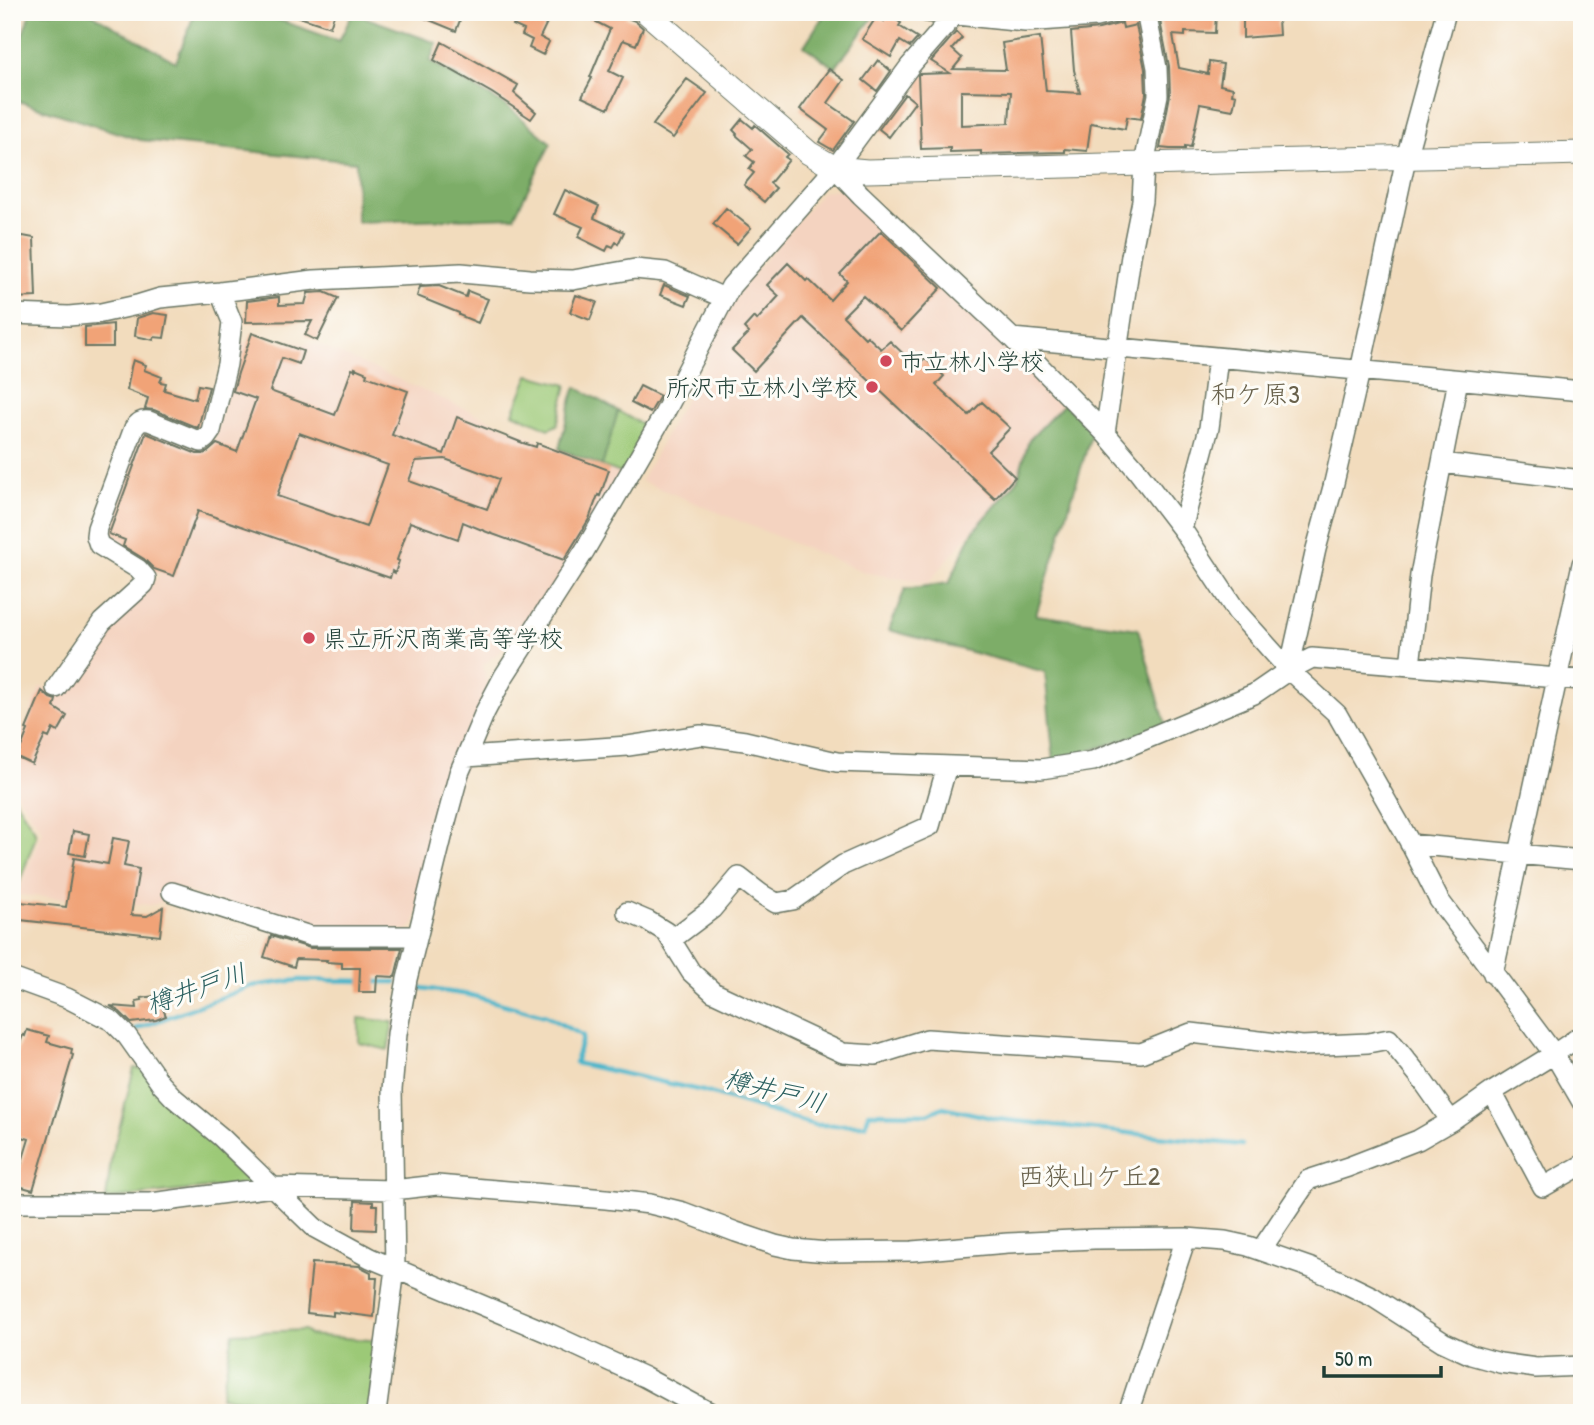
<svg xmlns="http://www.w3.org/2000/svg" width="1594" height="1425" viewBox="0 0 1594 1425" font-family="'Patrick Hand','Klee One',sans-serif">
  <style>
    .built { fill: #f4d3c0 }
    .green { fill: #9cc977; stroke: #5e8356; stroke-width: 2 }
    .forest { fill: #7dad68; stroke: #4e754e; stroke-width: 2 }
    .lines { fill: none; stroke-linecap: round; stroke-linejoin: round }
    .stream { stroke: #4cb6ca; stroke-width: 4.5 }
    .building { fill: #f1a377; fill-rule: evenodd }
    .minor-casing { stroke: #697564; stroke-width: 22 }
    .tertiary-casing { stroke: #697564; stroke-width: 25 }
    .minor { stroke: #fff; stroke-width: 19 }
    .tertiary { stroke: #fff; stroke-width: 23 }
    .poi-dot { fill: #d1495b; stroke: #fdfcf7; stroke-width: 2.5 }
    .labels { text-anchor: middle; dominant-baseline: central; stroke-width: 6; stroke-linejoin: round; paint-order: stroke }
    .poi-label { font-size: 24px; fill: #1f3d34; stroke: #fdfcf7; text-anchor: start }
    .neighbourhood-label { font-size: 26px; fill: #68614b; stroke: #fdfcf7 }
    .water-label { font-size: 26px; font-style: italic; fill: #2c6161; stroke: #fdfcf7 }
  </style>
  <rect width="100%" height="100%" fill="#fdfcf7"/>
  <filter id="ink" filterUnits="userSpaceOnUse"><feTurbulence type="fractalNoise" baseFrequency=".0143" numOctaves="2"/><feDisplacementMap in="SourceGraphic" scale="14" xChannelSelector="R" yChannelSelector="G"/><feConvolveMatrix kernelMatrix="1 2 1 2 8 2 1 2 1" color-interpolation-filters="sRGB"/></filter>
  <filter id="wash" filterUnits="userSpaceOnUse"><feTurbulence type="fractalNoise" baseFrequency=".00686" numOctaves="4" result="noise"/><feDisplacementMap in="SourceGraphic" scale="28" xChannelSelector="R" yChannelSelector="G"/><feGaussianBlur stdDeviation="1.57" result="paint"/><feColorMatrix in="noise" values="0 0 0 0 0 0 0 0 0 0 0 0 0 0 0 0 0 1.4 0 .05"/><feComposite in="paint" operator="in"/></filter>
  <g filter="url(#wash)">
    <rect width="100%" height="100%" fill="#f2dcbd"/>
    <!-- built -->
    <path class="built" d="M840 189 880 219 1066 402 1022 476 970 533 928 583 867 573 641 481 689 392 698 382 708 361 707 355 741 289 822 192Z
      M239 342 317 344 541 442 623 474 517 644 510 643 483 665 488 691 414 925 407 930 305 929 166 885 161 902 151 905 18 895 42 830 12 788V761L40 687 60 694 106 627 161 575 107 543 104 535 141 432 146 429 211 453Z"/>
    <!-- green -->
    <path class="green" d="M529 375 567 385 557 425 549 429 513 413Z
      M618 411 648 428 623 474 602 466Z
      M12 795 34 829 36 836 15 895 12 896Z
      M359 1018 393 1022 388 1050 359 1043Z
      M134 1068 142 1069 255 1178 253 1183 106 1199 112 1152 118 1133Z
      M305 1330 309 1335 380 1341 370 1411 221 1397 233 1333Z
      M220 1404 324 1413H219Z"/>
    <!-- forest -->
    <path class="forest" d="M31 12H88L176 62 195 12H256L339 41 353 13 437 43 430 61 508 107 551 143 514 217 357 222 356 162 140 140 12 99V62Z
      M826 12H877L835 68 804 46Z
      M576 387 618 411 602 466 559 449 572 398Z
      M1064 404 1092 432 1036 615 1138 629 1166 725 1054 763 1045 672 889 630 905 589 949 583 972 533 1017 481 1029 440Z"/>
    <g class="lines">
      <!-- stream -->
      <path class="stream" d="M374 982H396
        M415 987 470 995 546 1016 583 1036 575 1063 703 1091 815 1125H866L869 1113 928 1114 943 1107 997 1119 1242 1145
        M16 990 70 1010
        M136 1029 252 986 300 980 365 981"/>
    </g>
    <g id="blocks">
      <!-- building -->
      <path class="building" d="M293 12H335L330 27 293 15Z
        M410 12H463L456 31Z
        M519 12H552L540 37 549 42 543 55 529 48 532 40 522 35 524 30 513 25Z
        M577 12H628L625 17 635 21 643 28 636 45 623 40 609 71 623 78 608 109 582 97 592 78 590 77 610 29Z
        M1174 12H1216L1215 33 1185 32V36L1173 35 1179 68 1208 74 1209 62 1223 64 1220 85 1233 88 1232 94 1236 95 1233 110 1200 104 1191 147 1185 146V149H1170L1160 148 1170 95 1169 66 1160 21 1174 19Z
        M1243 14H1258V17L1275 15V20L1278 19 1279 35 1243 38Z
        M888 15 901 23 899 26 918 38 910 47 900 41 891 57 862 39 877 16 884 21Z
        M1122 23 1123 28 1136 25 1145 69 1146 94 1141 119 1127 117 1125 129 1091 123 1087 151 1065 149V152L981 154V151L950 152V148L921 149 918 75 919 74 950 73 931 61 956 32 962 38 952 49 962 58 953 69 1006 70 1002 43 1040 37 1046 91 1080 93 1074 70 1071 32 1099 29ZM961 91 1011 92 1009 123 961 125Z
        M442 42 518 85 514 93 536 112 531 119 492 93 434 60Z
        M878 60 891 71 877 91 863 80Z
        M829 69 844 80 828 103 854 121 833 150 819 142 828 130 800 109Z
        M687 79 707 93 673 138 653 125Z
        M905 94 915 102 889 137 879 129Z
        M742 119 753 128 755 125 788 154 785 157 789 160 770 183 776 188 764 202 744 185 754 173 749 169 754 162 746 156 752 149 736 135 737 134 733 130Z
        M565 190 599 206 594 218 624 232 618 244 616 242 613 247 609 245 606 251 578 237 583 227 554 214Z
        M726 208 751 228 737 244 713 224Z
        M881 231 941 288 901 331 863 296 843 316 865 338 867 336 881 349 890 341 916 366 925 358 944 376 936 385 969 415 982 402 1010 428 988 451 1015 477 995 499 803 318 754 371 732 350 749 333 744 328 754 317 757 320 779 296 767 285 788 263 806 281 808 279 830 300 847 281 840 274Z
        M23 236 34 238 36 297 12 298V237Z
        M664 285 690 296 686 305 660 295Z
        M439 286 466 297 468 291 488 299 478 323 459 315V313L417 296 420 287Z
        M324 292 338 298 317 341 305 335 312 321 246 322 247 301 279 297V305L305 304 308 293Z
        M576 295 597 302 590 320 570 312Z
        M153 313 168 315 164 338 154 337V340L135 336 137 318Z
        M113 324V347H85V327Z
        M252 333 303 351 299 364 282 358 270 391 335 415 352 369 355 370V368L367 373 366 376 408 391 392 435 444 454 457 417 523 443 536 447 537 443 609 470 600 496 598 495 589 519 564 560 487 532 463 522 458 539 410 522 397 560 399 561 395 573 392 571 390 578 198 511 174 576 154 569 144 559 123 546 125 540 109 534 146 433 197 454H203L208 452 217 444 237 452 256 399 233 391 238 373ZM299 433 388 465 366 527 277 496ZM445 459 499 479 487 509 409 481 416 461Z
        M133 360 146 365 144 370 162 377 160 382 166 383 164 390 195 399 198 385 209 387 198 428 154 410 145 409 148 398 127 390 131 367Z
        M640 386 660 396 650 413 631 403Z
        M42 691 50 698 56 700 54 707 67 716 58 732 53 729 49 738 45 736 32 764 17 757 28 730 26 729Z
        M73 831 89 834 85 856 69 853Z
        M113 838 129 841 124 866 139 869 131 915 147 916 163 907 160 936 12 919V901L66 907 74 858 108 864Z
        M271 936 310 948H402L395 977 377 976 376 992H359L360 968H342V963L326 962 327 960 296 959 294 967 264 957Z
        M155 996 156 1006 161 1004 166 1016 156 1020 131 1023 120 1012 110 1006 137 1008 136 1001 142 1000 141 998Z
        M27 1030 49 1036 47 1042 72 1049 71 1054 73 1055 33 1190 15 1185 29 1139 12 1134V1065L23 1035 25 1036Z
        M355 1201 373 1202V1205H377L376 1230 354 1229Z
        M312 1263 359 1266 371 1272V1278H377L374 1317 333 1312V1316L307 1313Z"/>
    </g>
  </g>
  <g filter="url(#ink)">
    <use href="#blocks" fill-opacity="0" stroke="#697564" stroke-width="2"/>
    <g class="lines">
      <!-- minor casing -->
      <g class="minor-casing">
        <path id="minor" d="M927 12 1025 22 1096 17 1117 12
          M835 168 861 195 1012 338 1105 433 1136 469 1182 529 1237 612 1289 670 1337 714 1408 839 1439 900 1554 1054 1582 1102
          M12 314 69 316 101 313 137 305 160 298 220 292 314 280 461 273 530 279 573 280 635 269 665 272 724 298
          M1012 338 1582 391
          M1105 433 1131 256 1142 201 1144 164 1158 95 1157 68 1146 12
          M1442 463 1582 480
          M1182 529 1209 428 1218 358
          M1410 666 1420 575 1458 380
          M1289 670 1316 549 1333 487 1360 371 1406 158 1446 12
          M56 688 102 622 144 584 146 578 138 569 99 545 96 536 97 528 134 428C139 422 141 420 149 421L201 442 206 438 211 431 227 364 232 322 220 292
          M466 757 628 746 701 735 745 741 837 762 1041 769 1093 761 1254 694 1289 670 1312 658 1582 680
          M1410 844 1582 860
          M172 892 310 936H417
          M627 912 648 921 666 932 691 972 713 992 843 1053 876 1055 927 1039 1141 1053 1191 1033 1302 1046 1368 1043 1389 1039 1420 1077 1451 1121
          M671 940 712 909 739 877 761 894 776 903 793 900 843 865 930 826 947 766
          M1493 974 1582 564
          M12 978 67 998 112 1021 127 1036 161 1084 174 1098 221 1137 315 1228 370 1258 546 1332 644 1377 711 1413
          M1492 1092 1543 1187 1582 1165
          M12 1203H151L273 1187 393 1190 437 1185 606 1199 650 1204 683 1212 736 1232 775 1245 793 1249 828 1252 912 1251 1008 1243 1094 1239 1186 1238 1225 1241 1248 1246 1311 1268 1338 1280 1373 1297 1443 1342 1471 1355 1500 1363 1536 1368 1582 1366
          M1261 1250 1308 1180 1348 1167 1418 1140 1451 1121 1492 1092 1554 1054 1582 1035
          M376 1413 395 1269 392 1090 397 1034 407 979 445 825 459 773 466 757 485 712 504 676 585 550 663 416 731 286 835 168 910 66 957 12
          M1128 1413 1186 1238"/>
      </g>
      <!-- tertiary casing -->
      <g class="tertiary-casing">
        <path id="tertiary" d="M646 12 809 153 835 168 867 171 1582 153"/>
      </g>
      <!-- minor -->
      <use href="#minor" class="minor"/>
      <!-- tertiary -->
      <use href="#tertiary" class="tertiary"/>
    </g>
  </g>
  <!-- markers -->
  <g class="poi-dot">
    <circle cx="886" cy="361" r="7"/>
    <circle cx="872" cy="387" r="7"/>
    <circle cx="309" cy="638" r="7"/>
  </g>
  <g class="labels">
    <!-- poi labels -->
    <g class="poi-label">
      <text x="900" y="361">市立林小学校</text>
      <text x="858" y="387" text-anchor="end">所沢市立林小学校</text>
      <text x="323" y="638">県立所沢商業高等学校</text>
    </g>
    <!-- neighbourhood labels -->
    <g class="neighbourhood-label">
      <text x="1255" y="393">和ケ原3</text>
      <text x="1089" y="1175">西狭山ケ丘2</text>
    </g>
    <!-- water labels -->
    <g class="water-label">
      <text transform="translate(196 988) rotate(-19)">樽井戸川</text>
      <text transform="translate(775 1090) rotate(15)">樽井戸川</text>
    </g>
  </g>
  <!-- margin -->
  <rect width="1594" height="1425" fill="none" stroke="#fdfcf7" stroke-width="42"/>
  <!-- scale -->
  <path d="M1324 1366v10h117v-10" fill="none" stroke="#1f3d34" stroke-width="3.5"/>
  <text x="1335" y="1366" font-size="21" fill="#1f3d34" stroke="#fdfcf7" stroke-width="5" paint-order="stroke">50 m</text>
</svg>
